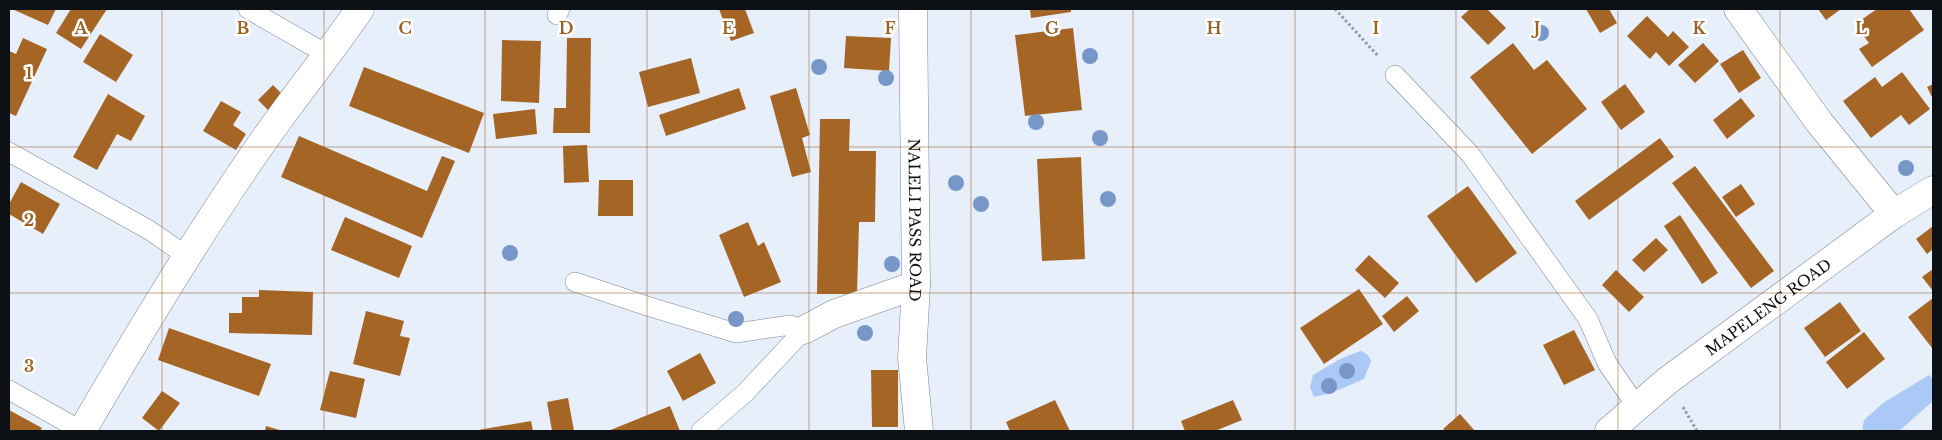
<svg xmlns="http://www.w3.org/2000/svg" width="1942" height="440" viewBox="0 0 1942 440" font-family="'Libre Baskerville',serif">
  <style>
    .green { fill: #aac9f7 }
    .building { fill: #a46525 }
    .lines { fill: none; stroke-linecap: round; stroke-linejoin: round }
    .lane-casing { stroke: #7f8691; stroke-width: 20 }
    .street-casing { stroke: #7f8691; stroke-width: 29 }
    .secondary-casing { stroke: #7f8691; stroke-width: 29 }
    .path { stroke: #9399a2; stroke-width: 3; stroke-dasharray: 2.5 2.5; stroke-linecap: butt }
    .lane { stroke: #fff; stroke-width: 19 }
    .street { stroke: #fff; stroke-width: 28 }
    .secondary { stroke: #fff; stroke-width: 28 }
    .tree { fill: #7697c8 }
    .grid { fill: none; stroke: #9e6124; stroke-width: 1; stroke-opacity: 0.55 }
    .labels { text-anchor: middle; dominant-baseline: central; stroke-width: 5; stroke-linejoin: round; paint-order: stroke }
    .street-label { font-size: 15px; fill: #0d1014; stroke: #fff }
    .grid-label { font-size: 16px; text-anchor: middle; font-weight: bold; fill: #9e6124; stroke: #fff; stroke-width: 5; stroke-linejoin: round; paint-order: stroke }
  </style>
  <rect width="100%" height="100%" fill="#e7effb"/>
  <!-- green -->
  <path class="green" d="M1361 351 1368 355 1371 361 1364 379 1331 393 1314 397 1310 387 1313 375 1342 358Z
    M1929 375 1933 379V401L1899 431H1862L1864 420 1883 403Z"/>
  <!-- building -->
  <path class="building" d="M12 9H56L48 25Z
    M71 9H107L81 49 56 33Z
    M719 9H745L754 33 731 41Z
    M1030 9H1071V12L1031 18Z
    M1470 9H1487L1506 28 1488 45 1461 17Z
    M1586 9H1609L1617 23 1600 33Z
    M1818 9H1841L1826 20Z
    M1877 9H1909L1924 30 1872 67 1859 49 1869 43 1855 24Z
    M1647 16 1668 37 1673 31 1689 47 1669 66 1656 52 1650 59 1627 36Z
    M1073 28 1082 110 1025 116 1015 35Z
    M100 34 133 55 116 82 83 62Z
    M846 36 891 38 889 71 844 68Z
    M23 38 47 49 16 116 9 113V51L16 54Z
    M567 38H591L590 133H553L554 108H566Z
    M502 40 541 41 539 103 501 101Z
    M1513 43 1534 70 1547 60 1587 109 1532 154 1470 77Z
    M1703 43 1719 61 1695 83 1678 65Z
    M1743 50 1761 78 1739 93 1720 64Z
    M691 58 700 93 648 107 639 72Z
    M364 67 484 113 469 153 349 106Z
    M1902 72 1930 109 1909 125 1901 115 1871 138 1843 101 1875 77 1882 87Z
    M1625 84 1645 112 1621 130 1601 102Z
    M1933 84V99L1927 87Z
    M273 85 284 96 269 111 258 100Z
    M739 88 746 109 666 136 659 115Z
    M796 88 810 135 802 138 811 172 792 177 770 96Z
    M108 94 145 116 131 141 117 134 97 170 73 157Z
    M1741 98 1755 116 1727 139 1713 120Z
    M221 101 241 112 233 125 246 134 236 150 203 131Z
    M535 109 537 134 496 139 493 114Z
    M820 119H850L849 151H876L875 222H859L857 294H817Z
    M299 136 427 191 442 156 455 161 422 238 281 177Z
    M1660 138 1674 157 1589 220 1575 201Z
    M587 145 589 182 564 183 563 146Z
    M1081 157 1085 259 1042 261 1037 159Z
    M1695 166 1774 271 1751 288 1672 183Z
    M599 180H633V216H598Z
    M21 182 60 204 43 234 9 214V204Z
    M1741 184 1755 204 1736 217 1722 197Z
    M1468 186 1517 253 1476 283 1427 216Z
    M1680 215 1718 273 1702 284 1664 226Z
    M345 217 412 246 399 278 331 250Z
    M748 222 758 246 764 242 781 282 744 297 719 235Z
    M1933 226V249L1927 254 1916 239Z
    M1656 238 1668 250 1644 272 1632 260Z
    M1369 255 1399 283 1385 298 1355 270Z
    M1933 269V291L1922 277Z
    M1616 270 1644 297 1629 312 1602 285Z
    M1359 289 1383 324 1324 364 1300 328Z
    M259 290 313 292 312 335 229 333V313H242V297H259Z
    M1407 296 1419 311 1394 332 1382 316Z
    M1933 298V347L1932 348 1908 317Z
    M1840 302 1861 331 1825 357 1804 328Z
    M366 311 404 321 400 336 410 338 400 376 353 364Z
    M169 328 271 364 259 396 158 360Z
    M1574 330 1595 370 1564 385 1543 345Z
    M1864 332 1885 359 1847 389 1826 362Z
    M700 353 716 383 683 401 667 371Z
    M871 370H898V427H872Z
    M330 371 365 379 356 418 320 410Z
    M162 391 180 403 159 431 142 418Z
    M568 398 574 431H552L547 402Z
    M1055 400 1070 431H1010L1006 422Z
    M1233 400 1242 420 1215 431H1185L1181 421Z
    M670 406 680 431H608Z
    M9 410 42 428 40 431H9Z
    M1460 414 1475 431H1445L1443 429Z
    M531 421 533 431H478V430Z
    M266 426 283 431H265Z"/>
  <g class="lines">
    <!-- lane casing -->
    <g class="lane-casing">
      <path id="lane" d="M248 9 328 55
        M557 15 560 9
        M1395 75 1470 154 1588 319 1607 363 1637 407
        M9 152 149 230 187 256
        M575 282 647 306 736 333 791 325 804 330 745 393 701 431
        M9 390 82 431"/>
    </g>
    <!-- street casing -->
    <g class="street-casing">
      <path id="street" d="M1738 9 1819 122 1894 214
        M804 330 834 314 916 285
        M82 431C137 336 194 241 257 150 290 102 327 57 360 9"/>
    </g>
    <!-- secondary casing -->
    <g class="secondary-casing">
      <g id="secondary">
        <path id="s1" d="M913 9 916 285 912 358 919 431"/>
        <path id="s2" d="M1609 431 1667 381 1894 214 1933 190"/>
      </g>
    </g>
    <!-- path -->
    <path class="path" d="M1335 9 1378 56
      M1683 407 1697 431"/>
    <!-- lane -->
    <use href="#lane" class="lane"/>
    <!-- street -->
    <use href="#street" class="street"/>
    <!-- secondary -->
    <use href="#secondary" class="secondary"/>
  </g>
  <!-- trees -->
  <g class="tree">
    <circle cx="1541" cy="33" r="8"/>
    <circle cx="1090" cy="56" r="8"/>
    <circle cx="819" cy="67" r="8"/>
    <circle cx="886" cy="78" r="8"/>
    <circle cx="1036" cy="122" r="8"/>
    <circle cx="1100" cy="138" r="8"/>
    <circle cx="1906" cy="168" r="8"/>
    <circle cx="956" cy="183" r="8"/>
    <circle cx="1108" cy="199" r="8"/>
    <circle cx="981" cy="204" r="8"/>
    <circle cx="510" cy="253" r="8"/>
    <circle cx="892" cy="264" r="8"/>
    <circle cx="736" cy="319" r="8"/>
    <circle cx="865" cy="333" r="8"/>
    <circle cx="1347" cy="371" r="8"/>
    <circle cx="1329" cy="386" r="8"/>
  </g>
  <!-- grid -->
  <path class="grid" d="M162 9V431M324 9V431M485 9V431M647 9V431M809 9V431M971 9V431M1133 9V431M1295 9V431M1456 9V431M1618 9V431M1780 9V431M9 147H1933M9 293H1933"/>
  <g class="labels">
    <!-- street labels -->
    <g class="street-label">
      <text stroke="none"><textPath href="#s1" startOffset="211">NALELI PASS ROAD</textPath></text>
      <text stroke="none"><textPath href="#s2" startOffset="202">MAPELENG ROAD</textPath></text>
    </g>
  </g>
  <g class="grid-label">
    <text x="81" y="34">A</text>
    <text x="243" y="34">B</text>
    <text x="405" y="34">C</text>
    <text x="566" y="34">D</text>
    <text x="728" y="34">E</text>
    <text x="890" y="34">F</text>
    <text x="1052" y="34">G</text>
    <text x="1214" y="34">H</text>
    <text x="1376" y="34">I</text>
    <text x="1537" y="34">J</text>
    <text x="1699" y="34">K</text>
    <text x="1861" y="34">L</text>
    <text x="29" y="79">1</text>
    <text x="29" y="226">2</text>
    <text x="29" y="372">3</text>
  </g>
  <!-- border -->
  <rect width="1942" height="440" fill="none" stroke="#0d1014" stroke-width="20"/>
</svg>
